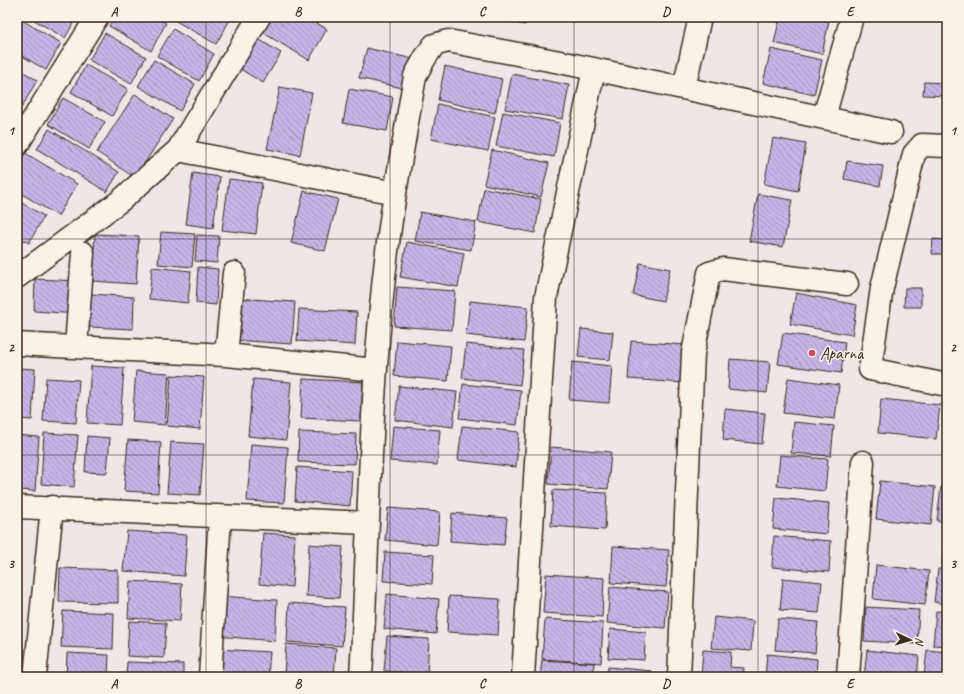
<svg xmlns="http://www.w3.org/2000/svg" width="964" height="694" viewBox="0 0 964 694" font-family="Caveat,sans-serif">
  <style>
    .building { fill: url(#building-back-hatch); stroke: #3b2a1e }
    .lines { fill: none; stroke-linecap: round; stroke-linejoin: round }
    .minor-casing { stroke: #3b2a1e; stroke-width: 25 }
    .minor { stroke: #f7f3e8; stroke-width: 22 }
    .grid { fill: none; stroke: #3b2a1e; stroke-width: 1; stroke-opacity: 0.55 }
    .poi-dot { fill: #d1495b; stroke: #f7f3e8; stroke-width: 1.5 }
    .labels { text-anchor: middle; dominant-baseline: central; stroke-width: 3; stroke-linejoin: round; paint-order: stroke }
    .poi-label { font-size: 17px; fill: #3b2a1e; stroke: #f7f3e8; text-anchor: start }
    .neatline { fill: none; stroke: #3b2a1e; stroke-width: 1.5 }
    .grid-label { font-size: 13px; text-anchor: middle; font-weight: bold; fill: #3b2a1e }
  </style>
  <defs>
    <pattern id="building-back-hatch" width="6" height="6" patternUnits="userSpaceOnUse"><rect width="6" height="6" fill="#c6b6e7"/><path d="M-1 5l2 2M0 0l6 6M5-1l2 2" fill="none" stroke="#a294bb"/></pattern>
  </defs>
  <rect width="100%" height="100%" fill="#ede7e8"/>
  <filter id="ink" filterUnits="userSpaceOnUse"><feTurbulence type="fractalNoise" baseFrequency=".025" numOctaves="2"/><feDisplacementMap in="SourceGraphic" scale="8" xChannelSelector="R" yChannelSelector="G"/><feConvolveMatrix kernelMatrix="1 2 1 2 8 2 1 2 1" color-interpolation-filters="sRGB"/></filter>
  <g filter="url(#ink)">
    <!-- building -->
    <path class="building" d="M29 17H77L65 38Z
      M115 17H155L166 23 151 51 109 26Z
      M176 17H230L231 18 216 44 174 20Z
      M269 17H306L327 29 309 60 260 31Z
      M481 17H497V20Z
      M501 17H527L525 25 501 20Z
      M780 17H810L829 21 822 54 774 43Z
      M20 19 61 43 46 70 17 53V24Z
      M173 29 214 54 199 81 157 56Z
      M105 33 146 57 131 84 89 60Z
      M255 37 281 53 263 83 237 67Z
      M367 48 413 59 406 89 359 78Z
      M771 49 822 60 814 95 763 83Z
      M154 60 195 84 180 111 138 86Z
      M86 65 128 89 112 116 71 92Z
      M445 66 502 79 495 113 438 100Z
      M17 68 37 80 22 107 17 104Z
      M512 74 569 85 563 119 505 109Z
      M924 82 947 83V96L923 95Z
      M280 87 312 93 300 155 267 149Z
      M349 89 393 97 387 131 343 123Z
      M135 94 173 119 135 178 97 152Z
      M63 98 105 122 89 149 48 124Z
      M438 104 495 117 488 151 431 139Z
      M503 112 560 123 554 157 496 146Z
      M49 129 119 172 107 192 37 149Z
      M773 138 806 144 798 191 764 184Z
      M492 150 549 163 541 197 484 184Z
      M25 153 77 184 58 216 17 191V167Z
      M847 161 883 166 880 186 844 179Z
      M193 173 220 177 213 228 186 224Z
      M229 179 262 183 256 234 222 230Z
      M484 188 541 199 535 233 478 222Z
      M304 191 338 199 325 251 291 243Z
      M758 194 792 200 783 247 749 241Z
      M17 200 44 216 29 243 17 236Z
      M420 212 476 222 471 250 415 241Z
      M161 232 195 234 192 267 158 264Z
      M95 234 139 236 136 284 92 281Z
      M197 235 219 236 217 263 195 261Z
      M933 239 947 240 946 254H932Z
      M407 242 464 253 458 287 400 277Z
      M640 263 670 269 663 301 633 295Z
      M152 267 191 271 188 303 149 299Z
      M198 267 218 269 216 305 196 303Z
      M35 279 79 281 77 314 34 311Z
      M397 287 455 291 452 330 394 326Z
      M905 288H921V307H904Z
      M796 293 857 305 852 335 790 324Z
      M91 294 134 297 133 329 89 327Z
      M236 298 295 302 292 344 233 340Z
      M470 301 528 307 524 342 466 335Z
      M299 309 357 312 355 345 297 341Z
      M581 329 613 332 610 360 578 357Z
      M783 333 845 342 841 373 778 364Z
      M397 341 451 346 448 381 394 376Z
      M631 341 686 345 683 383 628 379Z
      M466 344 524 350 520 385 462 378Z
      M730 359 770 362 767 393 728 389Z
      M572 362 612 366 609 403 569 400Z
      M91 366 124 368 120 425 87 423Z
      M17 368 35 369 32 420 17 419Z
      M136 371 169 373 165 425 132 422Z
      M171 375 204 377 200 429 167 426Z
      M46 378 79 380 76 423 43 421Z
      M788 378 839 385 835 419 783 413Z
      M253 379 291 382 286 440 248 436Z
      M303 379 363 382 361 421 301 418Z
      M463 384 521 390 517 425 459 418Z
      M399 386 457 392 453 427 395 420Z
      M881 399 940 405 936 439 878 433Z
      M725 409 765 413 762 444 723 440Z
      M794 422 834 426 831 456 791 453Z
      M393 426 440 430 437 465 390 461Z
      M462 426 519 432 516 467 458 460Z
      M299 432 356 434 355 464 298 462Z
      M44 433 78 435 74 487 41 484Z
      M17 435 39 437 35 491 17 490Z
      M87 436 110 438 107 473 85 472Z
      M128 440 161 442 158 493 124 491Z
      M171 442 204 444 200 495 167 493Z
      M251 444 288 447 284 503 247 501Z
      M551 447 611 452 608 489 548 484Z
      M780 455 828 459 825 491 777 486Z
      M297 467 352 471 350 506 295 501Z
      M880 481 935 487 931 525 876 519Z
      M941 487 947 488V522L937 521Z
      M553 490 607 493 605 530 551 526Z
      M776 498 829 503 827 534 773 529Z
      M388 508 440 512 437 545 385 540Z
      M452 513 507 518 504 545 450 541Z
      M127 531 187 535 184 576 123 571Z
      M944 531H947V565H942Z
      M263 533 295 535 292 587 259 584Z
      M774 536 831 541 829 572 772 567Z
      M309 544 343 547 339 598 306 596Z
      M613 546 669 550 666 587 611 583Z
      M385 552 434 555 432 584 383 581Z
      M876 565 929 571 925 605 873 599Z
      M60 568 118 570V603L59 602Z
      M938 569 947 570V604L934 602Z
      M546 574 604 578 602 617 543 613Z
      M783 578 822 582 819 613 780 610Z
      M130 581 182 584 180 621 128 618Z
      M610 587 668 592 665 628 607 623Z
      M387 594 439 599 436 634 384 629Z
      M220 596 277 600 275 641 217 636Z
      M449 596 500 599 498 635 447 632Z
      M289 603 345 607 342 646 287 642Z
      M17 606H21L19 641 17 640Z
      M866 607 919 610 917 644 864 641Z
      M63 611 114 613 113 649 61 647Z
      M936 611 947 612V646L933 645Z
      M714 617 753 621 751 651 711 648Z
      M545 619 603 623 601 663 542 659Z
      M778 619 818 622 815 653 775 650Z
      M129 621 166 623 164 658 127 656Z
      M610 629 646 632 644 660 608 658Z
      M387 636 429 639 427 674 384 671Z
      M286 644 336 648 334 677H284Z
      M217 649 270 652 268 677H216Z
      M703 650 731 652 730 667 744 668 743 677H701Z
      M867 650 919 656 917 677H864Z
      M927 650 947 652V677H924Z
      M67 653 109 655 108 677H66Z
      M767 654 817 659 816 677H765Z
      M542 660 594 663 593 677H540Z
      M127 662 183 664V677H126Z
      M608 667 652 671 651 677H607Z"/>
    <g class="lines">
      <!-- minor casing -->
      <g class="minor-casing">
        <path id="minor" d="M259 17 178 150 395 193 415 76 425 58 434 45 448 41 560 62 891 132
          M684 88 700 17
          M824 117 852 17
          M17 145 97 17
          M947 146 922 145 914 154 882 288 870 369 947 385
          M17 277 120 201 178 150
          M17 344 226 355 376 370
          M76 347 83 253
          M226 355 234 273
          M17 507 368 523
          M35 677 52 507
          M210 677 220 517
          M361 677C370 515 370 353 395 193
          M523 677 546 297 594 69
          M679 677 693 353 709 273 723 269 847 284
          M848 677 863 462"/>
      </g>
      <!-- minor -->
      <use href="#minor" class="minor"/>
    </g>
  </g>
  <!-- grid -->
  <path class="grid" d="M206 17V677M390 17V677M574 17V677M758 17V677M17 239H947M17 455H947"/>
  <!-- markers -->
  <circle class="poi-dot" cx="812" cy="353" r="4"/>
  <g class="labels">
    <!-- poi labels -->
    <g class="poi-label">
      <text x="820" y="353">Aparna</text>
    </g>
  </g>
  <!-- margin -->
  <rect width="964" height="694" fill="none" stroke="#f7f3e8" stroke-width="44"/>
  <!-- north arrow -->
  <g transform="translate(910 640) rotate(95)" stroke="#f7f3e8" stroke-width="3" paint-order="stroke">
  <path d="M0-3L7 15L0 10L-7 15Z" fill="#3b2a1e"/>
  <text y="-6" font-size="11" font-weight="bold" text-anchor="middle" fill="#3b2a1e">N</text>
  </g>
  <rect x="22" y="22" width="920" height="650" class="neatline"/>
  <g class="grid-label">
    <text x="114" y="16">A</text>
    <text x="298" y="16">B</text>
    <text x="482" y="16">C</text>
    <text x="666" y="16">D</text>
    <text x="850" y="16">E</text>
    <text x="11" y="135">1</text>
    <text x="953" y="135">1</text>
    <text x="11" y="352">2</text>
    <text x="953" y="352">2</text>
    <text x="11" y="568">3</text>
    <text x="953" y="568">3</text>
    <text x="114" y="688">A</text>
    <text x="298" y="688">B</text>
    <text x="482" y="688">C</text>
    <text x="666" y="688">D</text>
    <text x="850" y="688">E</text>
  </g>
</svg>
